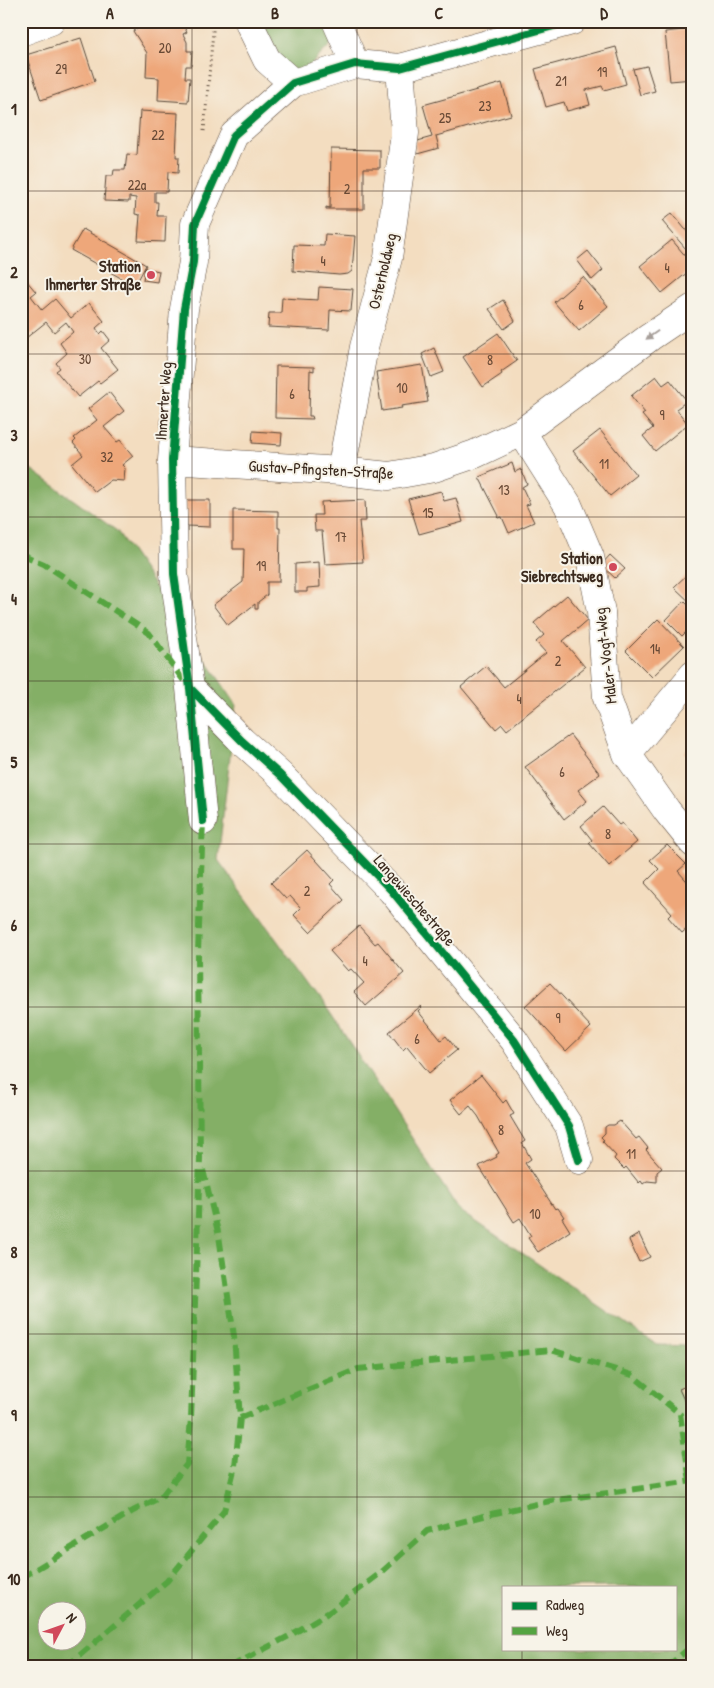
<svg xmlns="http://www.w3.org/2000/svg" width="714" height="1688" viewBox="0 0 714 1688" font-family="'Patrick Hand',sans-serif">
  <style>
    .forest { fill: #84af66; stroke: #606c42; fill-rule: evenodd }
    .building { fill: #eea77a }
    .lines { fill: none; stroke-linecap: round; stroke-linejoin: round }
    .minor-casing { stroke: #574536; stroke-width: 29 }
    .path { stroke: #574536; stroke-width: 3; stroke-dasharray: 1 4; stroke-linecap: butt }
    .minor { stroke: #fff; stroke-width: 28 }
    .quiet { stroke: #54a441; stroke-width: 6; stroke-dasharray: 12 6; stroke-linecap: butt }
    .cycleway-casing { stroke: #f7f3e8; stroke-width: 11 }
    .cycleway { stroke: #00873e; stroke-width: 8 }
    .oneway { fill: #a79f9a }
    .grid { fill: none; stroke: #3b2a1e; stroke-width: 1; stroke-opacity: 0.55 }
    .poi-dot { fill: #d1495b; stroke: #f7f3e8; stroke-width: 2 }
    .labels { text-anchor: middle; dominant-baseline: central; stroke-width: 4; stroke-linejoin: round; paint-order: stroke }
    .number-label { font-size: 14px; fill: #684935 }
    .poi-label { font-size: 16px; font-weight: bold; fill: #3b2a1e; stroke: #f7f3e8; text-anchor: end }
    .street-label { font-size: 16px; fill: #3b2a1e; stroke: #f7f3e8 }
    .neatline { fill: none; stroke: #3b2a1e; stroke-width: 2 }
    .grid-label { font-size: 16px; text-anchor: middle; font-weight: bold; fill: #3b2a1e }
  </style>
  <rect width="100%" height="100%" fill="#f7f3e8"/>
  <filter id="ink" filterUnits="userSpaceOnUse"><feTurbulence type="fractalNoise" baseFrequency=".02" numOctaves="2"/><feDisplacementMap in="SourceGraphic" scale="10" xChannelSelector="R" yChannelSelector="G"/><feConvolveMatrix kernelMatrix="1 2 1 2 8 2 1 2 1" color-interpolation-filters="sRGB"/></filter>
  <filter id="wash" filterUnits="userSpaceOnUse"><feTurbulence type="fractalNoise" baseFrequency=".0096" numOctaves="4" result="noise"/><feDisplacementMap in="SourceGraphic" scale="20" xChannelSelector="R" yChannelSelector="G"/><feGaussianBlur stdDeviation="1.12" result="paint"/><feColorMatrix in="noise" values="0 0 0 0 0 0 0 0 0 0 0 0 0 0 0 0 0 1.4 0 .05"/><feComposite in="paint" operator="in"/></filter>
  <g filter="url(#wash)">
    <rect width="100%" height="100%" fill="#f3ddc0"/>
    <!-- forest -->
    <path class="forest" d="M249 21H342V33L293 83Z
      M21 462 117 531 236 704 218 860 329 1011 459 1210 657 1345 693 1346V1667H21ZM503 1587H675V1649H503ZM48 1610H78V1640H48Z"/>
    <g id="blocks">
      <!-- building -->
      <path class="building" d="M149 21H180L187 32 183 34 187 42V51H192L191 66H186L185 78H190L188 102 158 100 159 78 146 77 147 53 133 31Z
        M693 29V64H691L693 79 670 81 665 32Z
        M81 38 95 81 41 100 26 55Z
        M616 47 626 84 604 90 602 86 586 90 590 105 567 111 564 102 546 107 535 69Z
        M647 66 655 91 640 95 633 69Z
        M502 83 511 115 436 136 439 148 417 154 414 142 432 137 423 105Z
        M140 111 178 113 176 157H179L178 173 168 172 167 192H155V202H158L157 216H166L165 242 138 241 140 215 135 214 136 198 129 197V202L104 201 106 176H113L114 170H125L127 154 137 155Z
        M331 149 380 150V168H364V209H326V207L330 208Z
        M672 213 693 239V243L686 249 662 221Z
        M83 229 146 265 135 286 71 250Z
        M325 234 355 236 352 271 348 274 339 275 293 271 294 245 324 246Z
        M672 240 693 265V268L662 293 640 266Z
        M588 251 603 270 592 280 577 260Z
        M145 268 159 271 157 282 143 280Z
        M21 274 36 292 31 296 42 310 55 299 71 318 89 303 104 321 96 328 100 334 103 331 110 340 101 348 118 369 100 383 98 381 78 397 56 371 60 368 56 363 67 353 60 343 73 332 66 322 54 332 46 322 21 342Z
        M583 277 608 306 579 331 554 302Z
        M319 287 353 289 351 311 330 310 329 330 268 327 269 313H281L282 298 318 300Z
        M503 300 515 321 504 329 489 309Z
        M498 333 517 361 501 372 502 374 483 387 463 357Z
        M434 348 444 372 431 377 422 354Z
        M422 365 428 402 401 406 402 408 382 411 376 372Z
        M276 366 314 367V371L310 370 309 416H312L313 419 275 418Z
        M656 376 663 385 670 380 687 401 676 409 688 424 655 451 643 436 653 428 642 415 645 413 631 396Z
        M109 392 124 411 104 427 117 442 120 440 133 456 122 465 125 468 124 481 111 480 95 492 72 464 83 455 73 443 76 440 74 438 97 420 88 409Z
        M600 430 636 475 610 496 573 451Z
        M253 431 282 433 281 445 252 443Z
        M512 463 515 472 521 469 527 484 522 487 530 504 526 505 534 522 509 533 502 517 498 518 497 517 499 516 479 477Z
        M441 491 444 501 456 498 463 522 419 534 408 499Z
        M186 500H210V527L187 526Z
        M365 500 366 521H359L363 562 325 564 322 531H315L314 515H322L321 502Z
        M233 510 278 511V528H280L279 582H267V595L258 602V609H255V604L228 625 213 605 243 582 244 549H233Z
        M610 555 625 569 615 578 601 565Z
        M319 562 320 587 307 588V592H295V564Z
        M693 569V605L674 587Z
        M567 595 588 620 563 641 585 667 507 730 502 724 496 729 461 687 486 666 504 687 546 653 536 642 544 635 534 623Z
        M684 601 693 610V625L682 636 666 620Z
        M658 619 684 646 652 677 626 651Z
        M570 735 600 774 578 790 587 801 564 819 525 767Z
        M693 746V762L685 752Z
        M603 807 619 825 622 823 637 842 609 866 589 843 592 840 581 826Z
        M667 845 686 864 678 871 693 888V923L682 933 668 917 672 913 645 883 659 869 650 860Z
        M307 850 334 880 330 884 344 900 310 932 294 915 301 908 290 896 286 899 271 883Z
        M359 926 375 944 378 942 404 973 366 1006 354 992 364 983 351 969 348 971 330 951Z
        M550 983 591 1027 566 1051 525 1006Z
        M421 1006 422 1007 418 1011 441 1040 446 1036 457 1050 429 1073 407 1046 403 1050 389 1032Z
        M481 1075 503 1103 506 1100 514 1114 510 1116 525 1141 522 1143 531 1159 525 1163 555 1209 558 1208 564 1217 562 1218 570 1231 538 1252 528 1238 531 1236 520 1218 514 1222 479 1166 497 1157 496 1155 499 1153 478 1116 470 1106 461 1114 450 1100Z
        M620 1121 636 1139 639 1137 648 1148 646 1150 662 1168 657 1172V1182L647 1181 643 1184 641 1181 639 1183 626 1167 624 1169 614 1159 616 1156 602 1141 604 1140 601 1137 605 1133V1127L608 1125H614Z
        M639 1234 650 1257 639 1262 629 1240Z
        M693 1383V1420L679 1389Z"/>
    </g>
  </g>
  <g filter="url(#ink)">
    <use href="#blocks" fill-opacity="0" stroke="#574536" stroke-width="1"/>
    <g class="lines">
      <!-- minor casing -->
      <g class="minor-casing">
        <path id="minor" d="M249 21 250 25 267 60 293 83
          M336 21 355 64
          M21 32 51 21
          M522 432 568 505 590 557 601 612 607 698 627 754 667 811 693 843
          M172 460 341 471 389 476 434 468 475 454 522 432 650 337 693 308
          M341 471 364 347 388 258 405 133 400 68
          M190 688 242 741 280 775 392 891 514 1040 569 1126 579 1160
          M627 754 693 675
          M203 821 190 688 174 574 172 460 184 309 193 262 195 224 234 135 293 83 355 64 400 68 572 21"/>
      </g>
      <!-- path -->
      <path class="path" d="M204 131 214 21"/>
      <!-- minor -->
      <use href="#minor" class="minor"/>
      <!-- quiet -->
      <path class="quiet" d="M21 554 44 564 149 633 187 685
        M240 1418 358 1369 551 1350 632 1375 680 1414 690 1481 693 1484
        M21 1578 133 1511 161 1497 187 1464 191 1419 200 1158 198 953 203 821
        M66 1667 167 1581 224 1511 235 1466 240 1418 234 1336 219 1236 203 1170
        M230 1667 289 1636 331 1611 383 1571 427 1531 491 1514 550 1501 693 1481
        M667 1667 693 1645"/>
      <!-- cycleway casing -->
      <g class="cycleway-casing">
        <path id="cycleway" d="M190 688 242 741 280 775 392 891 514 1040 569 1126 579 1160
          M203 821 190 688 174 574 172 460 184 309 193 262 195 224 234 135 293 83 355 64 400 68 572 21"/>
      </g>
      <!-- cycleway -->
      <use href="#cycleway" class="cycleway"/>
    </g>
    <!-- one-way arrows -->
    <defs><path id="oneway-solid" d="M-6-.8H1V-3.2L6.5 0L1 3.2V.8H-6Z" transform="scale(1.25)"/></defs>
    <use class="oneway" href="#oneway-solid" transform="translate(652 335) rotate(145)"/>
  </g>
  <!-- grid -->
  <path class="grid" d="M192 21V1667M357 21V1667M522 21V1587M21 191H693M21 354H693M21 517H693M21 681H693M21 844H693M21 1007H693M21 1171H693M21 1334H693M21 1497H693M522 1649V1667"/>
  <!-- markers -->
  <g class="poi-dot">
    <circle cx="151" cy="275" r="5"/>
    <circle cx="613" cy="567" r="5"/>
  </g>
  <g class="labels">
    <!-- number labels -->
    <g class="number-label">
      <text x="165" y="47">20</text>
      <text x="61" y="68">29</text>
      <text x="602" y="71">19</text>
      <text x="561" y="80">21</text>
      <text x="485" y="105">23</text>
      <text x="445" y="117">25</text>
      <text x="158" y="134">22</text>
      <text x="137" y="184">22a</text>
      <text x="347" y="188">2</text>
      <text x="323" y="260">4</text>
      <text x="667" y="267">4</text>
      <text x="581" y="304">6</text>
      <text x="85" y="358">30</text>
      <text x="490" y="359">8</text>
      <text x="402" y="387">10</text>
      <text x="292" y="393">6</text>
      <text x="662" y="414">9</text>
      <text x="107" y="456">32</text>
      <text x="604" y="463">11</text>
      <text x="504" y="489">13</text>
      <text x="428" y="512">15</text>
      <text x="341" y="536">17</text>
      <text x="261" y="565">19</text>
      <text x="655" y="648">14</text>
      <text x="558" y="660">2</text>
      <text x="519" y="698">4</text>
      <text x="562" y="771">6</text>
      <text x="608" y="833">8</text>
      <text x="307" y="890">2</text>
      <text x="365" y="960">4</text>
      <text x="558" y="1017">9</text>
      <text x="417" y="1038">6</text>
      <text x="501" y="1129">8</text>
      <text x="631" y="1153">11</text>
      <text x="535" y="1213">10</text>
    </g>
    <!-- poi labels -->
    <g class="poi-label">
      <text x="141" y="266">Station<tspan x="141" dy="18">Ihmerter Straße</tspan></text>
      <text x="603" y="558">Station<tspan x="603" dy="18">Siebrechtsweg</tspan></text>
    </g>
    <!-- street labels -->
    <g class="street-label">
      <text transform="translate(382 271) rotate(-77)">Osterholdweg</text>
      <text transform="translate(163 401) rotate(-86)">Ihmerter Weg</text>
      <text transform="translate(321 469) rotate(3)">Gustav-Pfingsten-Straße</text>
      <text transform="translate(605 656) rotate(-97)">Maler-Vogt-Weg</text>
      <text transform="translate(415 900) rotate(49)">Langewieschestraße</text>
    </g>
  </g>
  <!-- margin -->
  <rect width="714" height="1688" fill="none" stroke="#f7f3e8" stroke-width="55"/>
  <!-- legend -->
  <rect x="502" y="1586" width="175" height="65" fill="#f7f3e8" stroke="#aca397"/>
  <rect x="512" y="1602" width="25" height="8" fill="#00873e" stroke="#aca397"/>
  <text x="546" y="1610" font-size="15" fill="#3b2a1e">Radweg</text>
  <rect x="512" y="1627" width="25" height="8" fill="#54a441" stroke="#aca397"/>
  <text x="546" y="1636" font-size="15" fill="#3b2a1e">Weg</text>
  <!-- north arrow -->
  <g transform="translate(62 1626) rotate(49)"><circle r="24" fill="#f7f3e8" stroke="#aca397"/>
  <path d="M0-4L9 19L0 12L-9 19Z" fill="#d1495b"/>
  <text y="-8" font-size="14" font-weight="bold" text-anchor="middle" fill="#3b2a1e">N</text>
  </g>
  <rect x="28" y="28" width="658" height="1632" class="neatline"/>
  <g class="grid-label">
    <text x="110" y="19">A</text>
    <text x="275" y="19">B</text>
    <text x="439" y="19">C</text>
    <text x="604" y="19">D</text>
    <text x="14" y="115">1</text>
    <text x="14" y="278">2</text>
    <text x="14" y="441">3</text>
    <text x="14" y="605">4</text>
    <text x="14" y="768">5</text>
    <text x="14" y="931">6</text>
    <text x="14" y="1095">7</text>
    <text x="14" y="1258">8</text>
    <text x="14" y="1421">9</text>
    <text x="14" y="1585">10</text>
  </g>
</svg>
